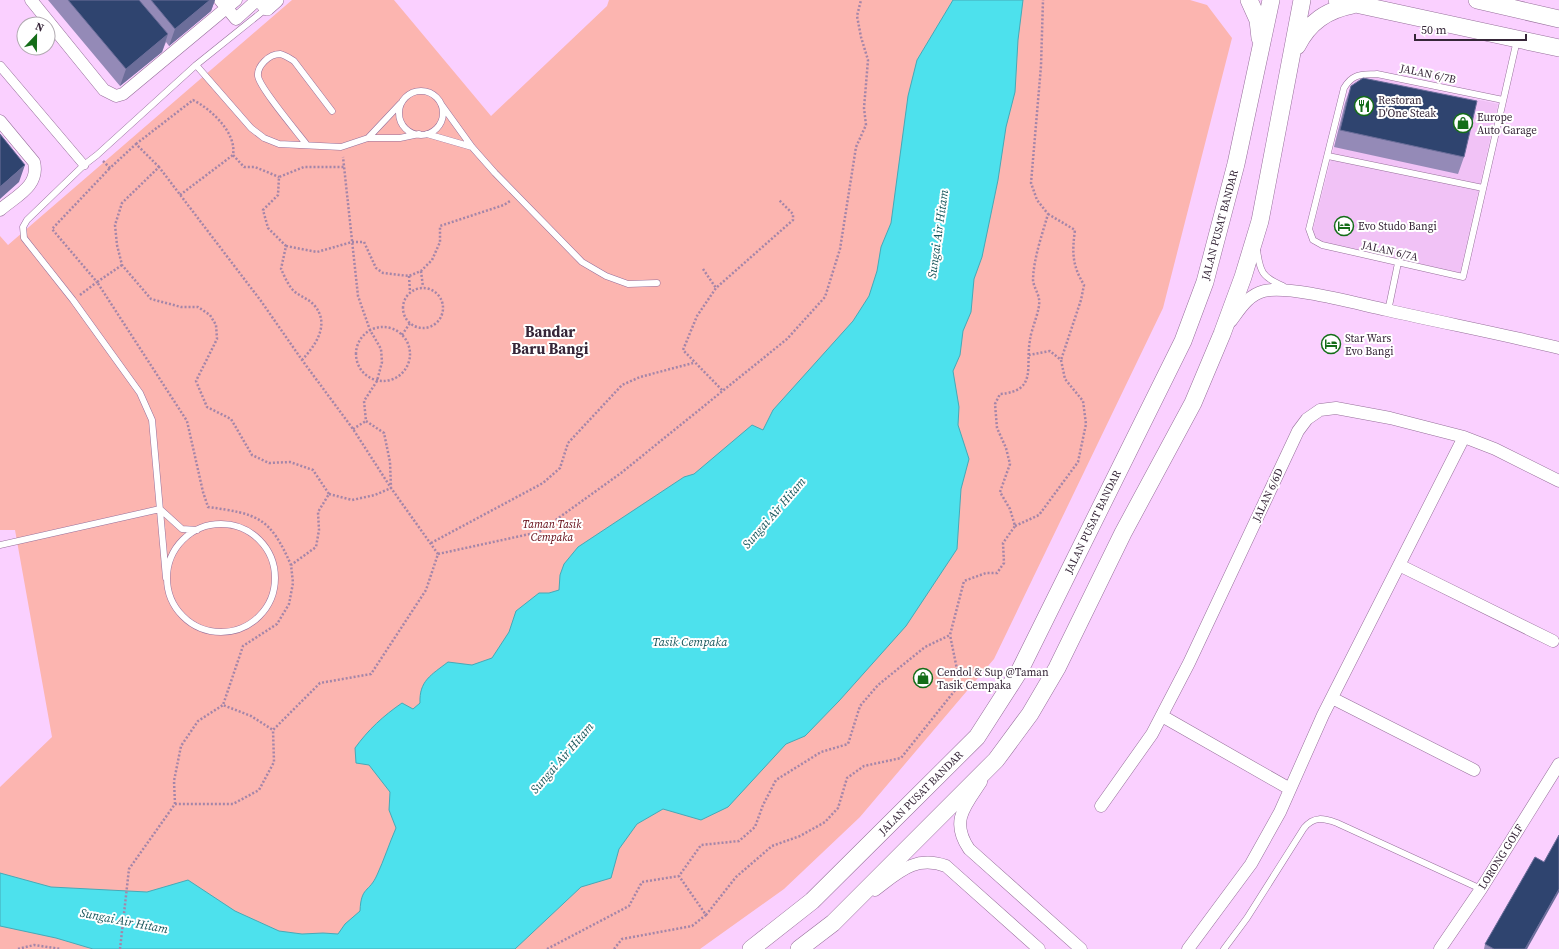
<svg xmlns="http://www.w3.org/2000/svg" width="1559" height="949" viewBox="0 0 1559 949" font-family="'Source Serif 4',serif">
  <style>
    .built { fill: #f1c2f6 }
    .green { fill: #fcb5b0 }
    .water { fill: #4de1ed; stroke: #46a9b7 }
    .lines { fill: none; stroke-linecap: round; stroke-linejoin: round }
    .service-casing { stroke: #966f9a; stroke-width: 7 }
    .pedestrian-casing { stroke: #966f9a; stroke-width: 10 }
    .minor-casing { stroke: #966f9a; stroke-width: 13 }
    .tertiary-casing { stroke: #966f9a; stroke-width: 16 }
    .secondary-casing { stroke: #966f9a; stroke-width: 18 }
    .path { stroke: #a485a8; stroke-width: 2.5; stroke-dasharray: 2 2; stroke-linecap: butt }
    .service { stroke: #fff; stroke-width: 6 }
    .pedestrian { stroke: #fff; stroke-width: 9 }
    .minor { stroke: #fff; stroke-width: 12 }
    .tertiary { stroke: #fff; stroke-width: 15 }
    .secondary { stroke: #fff; stroke-width: 17 }
    .wall { fill: #948ab7 }
    .shaded-wall { fill: #6c6e9a }
    .building { fill: #2f446f; stroke: #6c6e9a }
    .labels { text-anchor: middle; dominant-baseline: central; stroke-width: 4; stroke-linejoin: round; paint-order: stroke }
    .street-label { font-size: 11px; fill: #362638; stroke: #fff }
    .poi-label { font-size: 11px; fill: #362638; stroke: #fff; text-anchor: start }
    .park-label { font-size: 11px; font-style: italic; fill: #5e000c; stroke: #fff }
    .water-label { font-size: 12px; font-style: italic; fill: #17555a; stroke: #fff }
    .district-label { font-size: 15px; font-weight: bold; fill: #362638; stroke: #fff }
  </style>
  <rect width="100%" height="100%" fill="#fad0ff"/>
  <!-- built -->
  <path class="built" d="M1377 78 1498 104 1460 273 1324 243 1315 237 1313 229 1349 89 1353 81 1361 79Z"/>
  <!-- green -->
  <path class="green" d="M292 0H394L491 116 607 6 609 0H1190L1207 5 1232 38 1163 308 994 659 860 817 784 889 700 949H0V787L52 737 15 530H0V236L8 245Z"/>
  <!-- water -->
  <path class="water" d="M953 0H1023L1018 40 1015 92 1006 127 998 180 982 257 974 279 971 312 963 331 960 355 953 371 959 407 958 425 969 459 961 489 957 549 906 626 839 701 805 736 786 744 728 807 701 820 663 809 637 824 619 849 611 878 581 887 515 949H93L56 938 0 926V873L51 887 147 892 188 880 235 911 279 931 302 934 323 933 338 934 345 924 360 911C361 886 369 893 377 875 384 860 389 844 396 828L389 810 390 792 369 765 356 763 355 748C368 730 383 716 402 703L413 709 420 703C419 681 431 675 448 662L472 665 492 658 509 632 516 611 539 593H549L559 590 560 575 564 564 578 547 684 477 694 474 752 425 763 430 773 410 853 321 869 296 877 271 881 247 891 223 908 96 917 60Z"/>
  <g class="lines">
    <!-- service casing -->
    <g class="service-casing">
      <path id="service" d="M196 65 251 128 264 138 279 144 341 147 368 138H400L419 134
        M399 113a22 22 0 1 1 44 0a22 22 0 1 1-44 0Z
        M1503 100 1377 74C1361 75 1353 73 1344 88L1309 229 1313 240 1322 245 1463 277 1517 40
        M441 104 472 147 495 173 582 262 606 276 628 284 657 283
        M427 134 472 147
        M368 138 400 104
        M307 145C298 133 259 87 258 76 257 66 269 54 280 54 285 55 289 58 294 61L332 111
        M1328 156 1483 188
        M1257 250C1260 272 1262 277 1283 286
        M1388 311 1398 263
        M160 509 182 529 197 530
        M167 578a54 54 0 1 1 108 0a54 54 0 1 1-108 0Z
        M0 545 160 509
        M166 578 152 420 140 393 73 300 24 238 23 227 27 220 84 165 97 155 196 65 267 8
        M1224 949 1247 918 1304 828C1314 816 1323 818 1337 823L1481 889"/>
    </g>
    <!-- pedestrian casing -->
    <g class="pedestrian-casing">
      <path id="pedestrian" d="M0 66 84 165"/>
    </g>
    <!-- minor casing -->
    <g class="minor-casing">
      <path id="minor" d="M31 0 104 90 116 96 123 94 236 0
        M220 0 236 19 257 0
        M0 121 34 162C40 186 16 196 0 210
        M1231 321C1240 309 1248 295 1264 291 1290 285 1358 304 1387 310 1444 323 1502 334 1559 348
        M1399 565 1553 641
        M1332 698 1474 770
        M1162 716 1290 789
        M981 782C965 806 950 821 969 849L1081 949
        M1101 806 1152 734 1189 663 1298 431 1307 419 1320 410 1336 408 1390 418 1464 437 1495 449 1559 481
        M875 890C899 872 915 855 946 866L1039 949
        M1188 949 1251 864 1280 812 1323 715 1464 437
        M1440 949 1481 889 1559 764"/>
    </g>
    <!-- tertiary casing -->
    <g class="tertiary-casing">
      <path id="tertiary" d="M260 0 267 8 276 0"/>
    </g>
    <!-- secondary casing -->
    <g class="secondary-casing">
      <path id="secondary" d="M1249 0 1258 20 1260 38
        M1337 0 1559 48
        M1477 0 1559 19
        M1297 46C1309 22 1327 10 1353 5
        M751 949 812 901 977 737 1020 670 1183 341 1205 282 1236 164 1271 0
        M799 949 833 923 996 760 1030 714 1057 668 1123 533 1193 403 1222 334 1243 277 1260 221 1302 0"/>
    </g>
    <!-- path -->
    <path class="path" d="M136 144 193 100C211 109 237 133 233 155L244 167H255L279 177
      M103 161 110 168 136 144 159 167
      M180 195 233 155
      M1048 214 1075 230C1072 252 1072 265 1084 285L1081 300 1061 360
      M286 246 317 252 352 242H364L376 268 383 273 409 276 421 271 432 260 440 242V226L504 205 510 201
      M122 265 97 282 187 421 203 492 208 507C258 514 270 517 291 565
      M703 269 716 288
      M421 271 423 287
      M409 276 410 292
      M403 308a20 20 0 1 1 40 0a20 20 0 1 1-40 0Z
      M80 295 97 282 52 229 110 168
      M356 354a27 27 0 1 1 54 0a27 27 0 1 1-54 0Z
      M402 335 410 323
      M302 360C315 346 331 324 314 305 308 298 298 296 292 289 287 283 284 275 281 269L286 246 268 228 263 210 278 195 279 177 304 167H345
      M722 390 683 350 697 316 716 288 793 220V214L779 200
      M353 429 366 421
      M329 494 352 500 375 495 391 488 390 462 384 433 366 421 364 401 377 381 382 362 381 349 370 330 358 296 343 157
      M1015 526 1039 515 1078 462 1086 424 1083 401 1065 379 1061 360 1050 351 1029 355
      M431 543 543 483 560 468 568 443 622 385 640 377 693 363
      M438 554 539 532 621 473 787 339 825 297 840 249 856 147 866 125 864 108 868 60 861 37 857 16 861 0
      M175 804 174 781 181 746 198 721 223 705
      M706 915 736 877 772 846 800 836 825 822 838 808 847 778 864 766 901 758 960 684 950 635
      M18 949 34 945 61 949
      M120 949 129 869 175 804H233L259 790 274 762 273 730 320 683 371 674 426 590 438 554 391 488 353 429 302 360 261 301 159 167 122 203 115 225 117 245 122 265 151 299 181 307H198L210 315 216 325 217 339 196 381 207 407 231 419 252 455 269 463 290 462 313 470 329 494 318 512 319 530 316 547 291 565 293 583 289 604 277 624 243 646 223 705 251 716 273 730
      M547 949 629 906 642 882 679 876 701 845 739 841 755 827 763 805 776 780 821 752 848 744 860 706 878 685 925 647 950 635 964 581 986 573H997L1004 563 1003 543 1015 526 1010 509 1000 492 1010 464 1006 448 997 428 995 404 1000 394C1038 391 1025 367 1030 340 1031 329 1041 309 1039 299 1038 292 1033 286 1033 279 1034 257 1042 235 1048 214L1037 200 1031 183 1041 66 1043 0
      M614 949 622 939 692 926 706 915 679 876"/>
    <!-- service -->
    <use href="#service" class="service"/>
    <!-- pedestrian -->
    <use href="#pedestrian" class="pedestrian"/>
    <!-- minor -->
    <use href="#minor" class="minor"/>
    <!-- tertiary -->
    <use href="#tertiary" class="tertiary"/>
    <!-- secondary -->
    <use href="#secondary" class="secondary"/>
  </g>
  <!-- wall -->
  <path class="wall" d="M48 0H215L211 11 169 46 166 42 162 52 120 86Z
    M1351 86 1464 157 1458 174 1334 147 1345 103Z
    M1544 862 1527 949H1484L1485 944Z"/>
  <!-- shaded-wall -->
  <path class="shaded-wall" d="M210 0H215L211 11 169 46 175 29Z
    M168 34 162 52 120 86 126 69Z
    M25 165 19 182 0 199V187Z
    M1559 889V892L1527 949H1525Z"/>
  <!-- building -->
  <path class="building" d="M68 0H139L168 34 126 69Z
    M151 0H210L175 29Z
    M1363 78 1477 101 1464 157 1340 130 1351 86Z
    M0 134 25 165 0 187Z
    M1559 835V889L1525 949H1494L1485 944 1535 857 1544 862Z"/>
  <!-- icons -->
  <defs>
    <g id="restaurant-ring" transform="scale(1)"><circle r="9.5" fill="#fff" stroke="#146d18" stroke-width="1.5"/><path d="M-5-6h1v4h1v-4h1v4h1v-4h1v5L-1.5 .5V6h-2V.5L-5-1ZM5-6V6H3V1.5H1.5Q1.5-4 5-6Z" fill="#146d18"/></g>
    <g id="shop-ring" transform="scale(1)"><circle r="9.5" fill="#fff" stroke="#146d18" stroke-width="1.5"/><path d="M-5-2.5h2.3a2.7 3.5 0 0 1 5.4 0H5L5.5 6h-11ZM-1.5-2.5h3a1.5 2.3 0 0 0-3 0Z" fill="#146d18"/></g>
    <g id="hotel-ring" transform="scale(1)"><circle r="9.5" fill="#fff" stroke="#146d18" stroke-width="1.5"/><path d="M-6-4.5h1.5V1H6V5H4.5V3h-9V5H-6ZM-4 0a1.8 1.8 0 1 1 3.6 0ZM.5 0V-2.5h3Q6-2.5 6 0Z" fill="#146d18"/></g>
  </defs>
  <g fill-rule="evenodd">
    <use href="#restaurant-ring" x="1364" y="106"/>
    <use href="#shop-ring" x="1463" y="123"/>
    <use href="#hotel-ring" x="1344" y="226"/>
    <use href="#hotel-ring" x="1331" y="344"/>
    <use href="#shop-ring" x="923" y="678"/>
  </g>
  <g class="labels">
    <!-- street labels -->
    <g class="street-label">
      <text transform="translate(1428 74) rotate(12)">JALAN 6/7B</text>
      <text transform="translate(1220 225) rotate(-75)">JALAN PUSAT BANDAR</text>
      <text transform="translate(1390 251) rotate(13)">JALAN 6/7A</text>
      <text transform="translate(1268 495) rotate(-65)">JALAN 6/6D</text>
      <text transform="translate(1093 522) rotate(-64)">JALAN PUSAT BANDAR</text>
      <text transform="translate(921 793) rotate(-45)">JALAN PUSAT BANDAR</text>
      <text transform="translate(1501 857) rotate(-58)">LORONG GOLF</text>
    </g>
    <!-- poi labels -->
    <g class="poi-label">
      <text x="1378" y="100">Restoran<tspan x="1378" dy="13">D'One Steak</tspan></text>
      <text x="1477" y="117">Europe<tspan x="1477" dy="13">Auto Garage</tspan></text>
      <text x="1358" y="226">Evo Studo Bangi</text>
      <text x="1345" y="338">Star Wars<tspan x="1345" dy="13">Evo Bangi</tspan></text>
      <text x="937" y="672">Cendol &amp; Sup @Taman<tspan x="937" dy="13">Tasik Cempaka</tspan></text>
    </g>
    <!-- park labels -->
    <g class="park-label">
      <text x="552" y="524">Taman Tasik<tspan x="552" dy="13">Cempaka</tspan></text>
    </g>
    <!-- water labels -->
    <g class="water-label">
      <text transform="translate(938 234) rotate(-82)">Sungai Air Hitam</text>
      <text transform="translate(774 513) rotate(-49)">Sungai Air Hitam</text>
      <text x="690" y="642">Tasik Cempaka</text>
      <text transform="translate(562 758) rotate(-49)">Sungai Air Hitam</text>
      <text transform="translate(124 921) rotate(11)">Sungai Air Hitam</text>
    </g>
    <!-- district labels -->
    <g class="district-label">
      <text x="550" y="331">Bandar<tspan x="550" dy="17">Baru Bangi</tspan></text>
    </g>
  </g>
  <!-- north arrow -->
  <g transform="translate(36 36) rotate(22)"><circle r="19" fill="#ffffff" stroke="#afa8af"/>
  <path d="M0-3L7 15L0 10L-7 15Z" fill="#146d18"/>
  <text y="-6" font-size="11" font-weight="bold" text-anchor="middle" fill="#362638">N</text>
  </g>
  <!-- scale -->
  <path d="M1415 34v6h111v-6" fill="none" stroke="#362638" stroke-width="2"/>
  <text x="1421" y="34" font-size="12" fill="#362638" stroke="#ffffff" stroke-width="3" paint-order="stroke">50 m</text>
</svg>
